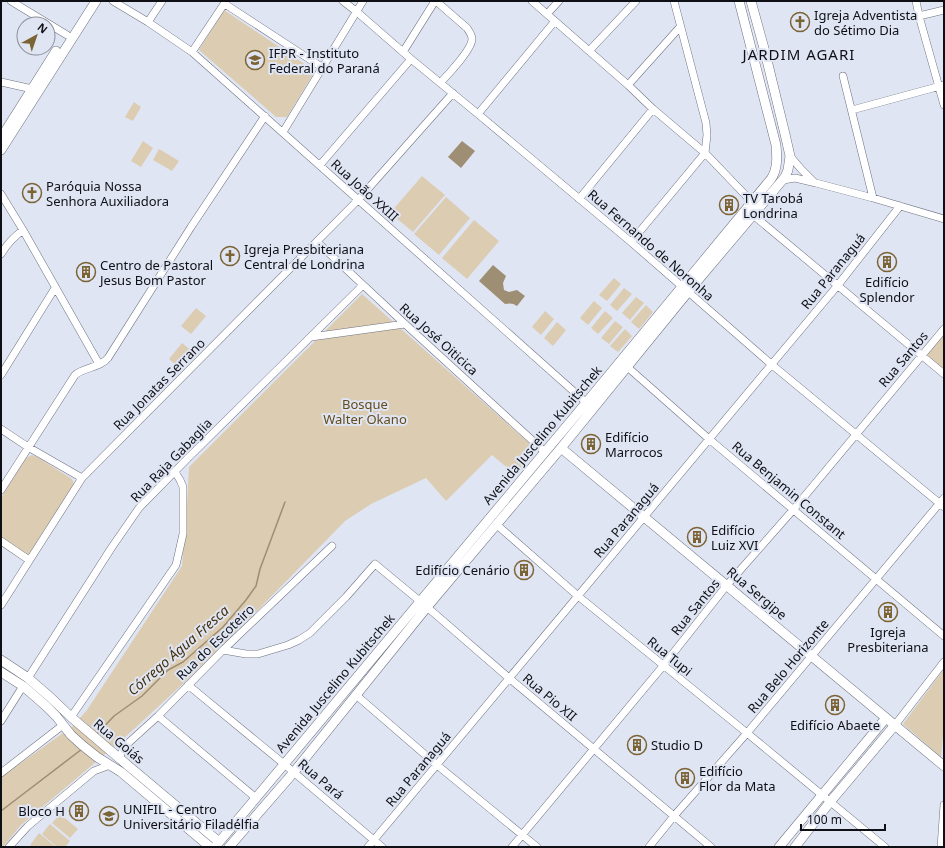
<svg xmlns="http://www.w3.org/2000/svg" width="945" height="848" viewBox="0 0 945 848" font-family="'Noto Sans',sans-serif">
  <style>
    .green { fill: #dbccb2 }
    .water { fill: #9e8e73 }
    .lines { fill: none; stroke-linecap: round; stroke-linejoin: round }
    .stream { stroke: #9e8e73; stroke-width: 1.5 }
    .minor-casing { stroke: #6e7280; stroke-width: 8 }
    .major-casing { stroke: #6e7280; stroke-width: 10 }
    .minor { stroke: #fff; stroke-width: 7 }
    .major { stroke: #fff; stroke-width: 9 }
    .labels { text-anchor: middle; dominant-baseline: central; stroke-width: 4; stroke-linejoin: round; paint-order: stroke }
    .poi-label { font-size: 13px; fill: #0e1015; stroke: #e0e5f4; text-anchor: start }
    .street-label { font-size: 13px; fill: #0e1015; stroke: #e0e5f4 }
    .park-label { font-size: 13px; fill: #644b1a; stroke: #e0e5f4 }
    .water-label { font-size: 14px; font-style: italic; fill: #44310b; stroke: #e0e5f4 }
    .quarter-label { font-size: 15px; letter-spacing: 1px; fill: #0e1015; stroke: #e0e5f4 }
  </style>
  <rect width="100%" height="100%" fill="#e0e5f4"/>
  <!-- green -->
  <path class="green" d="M224 10 315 71 287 117H276L199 50Z
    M134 102 141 107 133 121 125 117Z
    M143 141 153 148 141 167 131 161Z
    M159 149 179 161 172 171 153 160Z
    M422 176 445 195 413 232 390 213Z
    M446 197 470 218 439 255 414 234Z
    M474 220 499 241 467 279 442 258Z
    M614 278 621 284 607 301 599 295Z
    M624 288 632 294 617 311 610 305Z
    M362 294 537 450 516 475 492 455 446 501 426 478 371 504 345 521 263 605 186 681 122 740 21 825 3 847H1V777L73 726 87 710 182 566 187 505 189 467Z
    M636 297 644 303 630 320 622 313Z
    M594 301 602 308 588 325 580 318Z
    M646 305 653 312 639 329 631 322Z
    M196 308 206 316 191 334 181 326Z
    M545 311 554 319 541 335 532 327Z
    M605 311 613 318 598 334 591 328Z
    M615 321 623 327 609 344 601 338Z
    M557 322 566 330 553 346 544 338Z
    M625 329 632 336 618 352 610 346Z
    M944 333V370L925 355Z
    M182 343 193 352 179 368 169 359Z
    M32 455 39 458 72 479 74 484 34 551 30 554H25L1 537V498L26 458Z
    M944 669V725L941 757 903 724Z
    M60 814 78 829 70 838 52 823Z
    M50 824 70 841 65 847H57L42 834Z
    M39 833 56 847H32L30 845Z"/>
  <!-- water -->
  <path class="water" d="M462 141 475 151 461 168 448 157Z
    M493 265 506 276 503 283 504 290 509 292 517 290 525 296 517 306C513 303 510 303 505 304L479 281Z"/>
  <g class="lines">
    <!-- stream -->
    <path class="stream" d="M97 734 114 716 142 696 168 670 183 662 223 627 246 600 256 586 260 569 285 502
      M1 811 82 749"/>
    <!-- minor casing -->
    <g class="minor-casing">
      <path id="minor" d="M11 1 67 35
        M113 1 148 22 192 52 589 405
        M343 1 357 12 411 59 478 114 631 242 771 364 944 507
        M436 1 467 28C469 31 472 35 472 39 472 49 448 75 440 83
        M532 1 628 85 653 109 705 153 752 202 753 215 944 374
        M674 1 706 123 707 135 705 153
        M916 1 919 16 944 105
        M225 4 323 68
        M547 14 559 1
        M919 16 944 10
        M148 22 162 1
        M589 51 636 1
        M192 52 226 1
        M403 52 435 1
        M843 76 873 198
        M1 82 37 90
        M628 85 680 27
        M852 110 944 85
        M478 114 555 21
        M283 132 363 1
        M790 156 801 169 814 182
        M320 165 411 59
        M783 180 795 178 816 183 873 198 944 219
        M1 194 23 230 99 364
        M579 199 653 109
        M317 242 405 324 545 452
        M631 242 705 153
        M1 254C8 243 13 238 23 230
        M311 337 405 324
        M624 364 709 439 944 636
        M1 375 55 288
        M1 429 28 447 82 478
        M1 490 75 375C84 367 100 368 108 358L191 227 265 116
        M497 525 578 596 747 733 885 847
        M1 541 29 560
        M1 605 82 478 358 200 453 93
        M223 650 246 654H258L288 645 299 640 310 633 346 597 375 564 427 607 509 678 711 847
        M28 678 112 547 139 508 188 458 363 285
        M188 685 284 764 382 847
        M356 695 437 765 537 847
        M158 716 256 798
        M71 717 176 565 183 534V487L180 480 175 472
        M1 721 23 686
        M895 725 944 662
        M119 758 125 746 158 716 223 650 332 546
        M1 773 63 725
        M9 847 28 826 94 771 110 765
        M368 847 838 285 900 206
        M512 847 663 666 727 585 793 510 944 329
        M649 847 674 816 747 733 944 498
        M941 847 944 805"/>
    </g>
    <!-- major casing -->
    <g class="major-casing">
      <path id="major" d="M1 138 56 51
        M1 150 96 1
        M561 448 944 766
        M1 660 28 678 50 697 71 717 119 758 219 842
        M1 672 23 686 46 706 56 716 71 735 82 745 97 757 121 772 210 847
        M215 847 586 403 771 179C778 169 777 156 776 145L739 1
        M229 847 294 772 427 607 561 448 688 292 785 177 788 170 790 156 785 134 765 52 751 1
        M779 847 886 718
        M795 847 830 802 895 725"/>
    </g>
    <!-- minor -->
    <use href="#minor" class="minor"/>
    <!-- major -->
    <use href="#major" class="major"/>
  </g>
  <!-- icons -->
  <defs>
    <g id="church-ring" transform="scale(1)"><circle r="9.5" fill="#e0e5f4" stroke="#7c6334" stroke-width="1.5"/><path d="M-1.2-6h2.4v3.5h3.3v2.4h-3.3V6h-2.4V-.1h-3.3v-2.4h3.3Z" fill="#7c6334"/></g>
    <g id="university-ring" transform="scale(1)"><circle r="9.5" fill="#e0e5f4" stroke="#7c6334" stroke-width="1.5"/><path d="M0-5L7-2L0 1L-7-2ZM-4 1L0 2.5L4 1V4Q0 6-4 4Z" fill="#7c6334"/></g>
    <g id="building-ring" transform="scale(1)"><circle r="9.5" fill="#e0e5f4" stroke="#7c6334" stroke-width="1.5"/><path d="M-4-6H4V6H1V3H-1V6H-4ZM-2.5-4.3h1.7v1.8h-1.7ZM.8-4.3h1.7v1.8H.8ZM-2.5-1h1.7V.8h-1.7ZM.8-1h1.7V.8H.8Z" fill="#7c6334"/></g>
  </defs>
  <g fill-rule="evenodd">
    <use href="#church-ring" x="800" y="22"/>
    <use href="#university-ring" x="255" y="60"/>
    <use href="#church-ring" x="32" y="193"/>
    <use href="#building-ring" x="729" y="205"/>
    <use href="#church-ring" x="230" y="256"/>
    <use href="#building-ring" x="887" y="262"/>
    <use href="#building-ring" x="86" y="272"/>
    <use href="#building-ring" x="591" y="444"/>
    <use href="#building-ring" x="697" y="537"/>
    <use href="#building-ring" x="524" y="570"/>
    <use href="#building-ring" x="888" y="612"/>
    <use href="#building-ring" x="835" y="705"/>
    <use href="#building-ring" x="637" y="745"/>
    <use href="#building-ring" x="685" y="778"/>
    <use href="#building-ring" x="79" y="811"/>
    <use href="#university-ring" x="109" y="816"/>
  </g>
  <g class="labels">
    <!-- poi labels -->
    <g class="poi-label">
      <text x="814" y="15">Igreja Adventista<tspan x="814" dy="15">do Sétimo Dia</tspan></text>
      <text x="269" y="53">IFPR - Instituto<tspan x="269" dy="15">Federal do Paraná</tspan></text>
      <text x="46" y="186">Paróquia Nossa<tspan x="46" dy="15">Senhora Auxiliadora</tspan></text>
      <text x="743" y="198">TV Tarobá<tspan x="743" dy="15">Londrina</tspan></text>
      <text x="244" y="249">Igreja Presbiteriana<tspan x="244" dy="15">Central de Londrina</tspan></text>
      <text x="100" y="265">Centro de Pastoral<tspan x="100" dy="15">Jesus Bom Pastor</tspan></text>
      <text x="887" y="282" text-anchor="middle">Edifício<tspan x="887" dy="15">Splendor</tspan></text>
      <text x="605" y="437">Edifício<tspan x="605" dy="15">Marrocos</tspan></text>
      <text x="711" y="530">Edifício<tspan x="711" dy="15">Luiz XVI</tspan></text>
      <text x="510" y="570" text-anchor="end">Edifício Cenário</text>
      <text x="888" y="632" text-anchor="middle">Igreja<tspan x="888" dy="15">Presbiteriana</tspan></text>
      <text x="835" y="725" text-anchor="middle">Edifício Abaete</text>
      <text x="651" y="745">Studio D</text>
      <text x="699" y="771">Edifício<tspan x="699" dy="15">Flor da Mata</tspan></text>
      <text x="123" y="809">UNIFIL - Centro<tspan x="123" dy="15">Universitário Filadélfia</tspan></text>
      <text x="65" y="811" text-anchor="end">Bloco H</text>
    </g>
    <!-- street labels -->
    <g class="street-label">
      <text transform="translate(365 190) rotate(42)">Rua João XXIII</text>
      <text transform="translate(651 245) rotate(41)">Rua Fernando de Noronha</text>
      <text transform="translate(833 271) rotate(-51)">Rua Paranaguá</text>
      <text transform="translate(439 339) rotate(42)">Rua José Oiticica</text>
      <text transform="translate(903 359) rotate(-50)">Rua Santos</text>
      <text transform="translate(159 384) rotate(-45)">Rua Jonatas Serrano</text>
      <text transform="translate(542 435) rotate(-50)">Avenida Juscelino Kubitschek</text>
      <text transform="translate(171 460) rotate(-46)">Rua Raja Gabaglia</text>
      <text transform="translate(789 490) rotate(40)">Rua Benjamin Constant</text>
      <text transform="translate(626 520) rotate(-50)">Rua Paranaguá</text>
      <text transform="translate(757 593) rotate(40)">Rua Sergipe</text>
      <text transform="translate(695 607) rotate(-51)">Rua Santos</text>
      <text transform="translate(215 642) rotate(-44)">Rua do Escoteiro</text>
      <text transform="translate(670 656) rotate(39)">Rua Tupi</text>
      <text transform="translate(788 666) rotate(-50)">Rua Belo Horizonte</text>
      <text transform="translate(335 683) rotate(-50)">Avenida Juscelino Kubitschek</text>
      <text transform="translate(550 697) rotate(40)">Rua Pio XII</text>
      <text transform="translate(119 741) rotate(40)">Rua Goiás</text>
      <text transform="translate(418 769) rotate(-50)">Rua Paranaguá</text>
      <text transform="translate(321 779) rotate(40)">Rua Pará</text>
    </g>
    <!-- park labels -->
    <g class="park-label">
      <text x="365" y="404">Bosque<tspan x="365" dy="15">Walter Okano</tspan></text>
    </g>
    <!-- water labels -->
    <g class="water-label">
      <text transform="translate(178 650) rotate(-41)">Córrego Água Fresca</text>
    </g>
    <!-- quarter labels -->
    <g class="quarter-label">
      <text x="799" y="54">JARDIM AGARI</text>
    </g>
  </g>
  <!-- border -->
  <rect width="945" height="848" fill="none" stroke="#0e1015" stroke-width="4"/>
  <!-- north arrow -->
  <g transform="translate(36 36) rotate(40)"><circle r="19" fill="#e0e5f4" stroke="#8c909b"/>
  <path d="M0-3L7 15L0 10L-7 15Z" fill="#7c6334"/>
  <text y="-6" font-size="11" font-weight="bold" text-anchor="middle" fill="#0e1015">N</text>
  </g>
  <!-- scale -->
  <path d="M801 824v6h84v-6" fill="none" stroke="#0e1015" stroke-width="2"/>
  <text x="807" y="824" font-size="12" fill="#0e1015" stroke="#e0e5f4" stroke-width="3" paint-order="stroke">100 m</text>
</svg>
